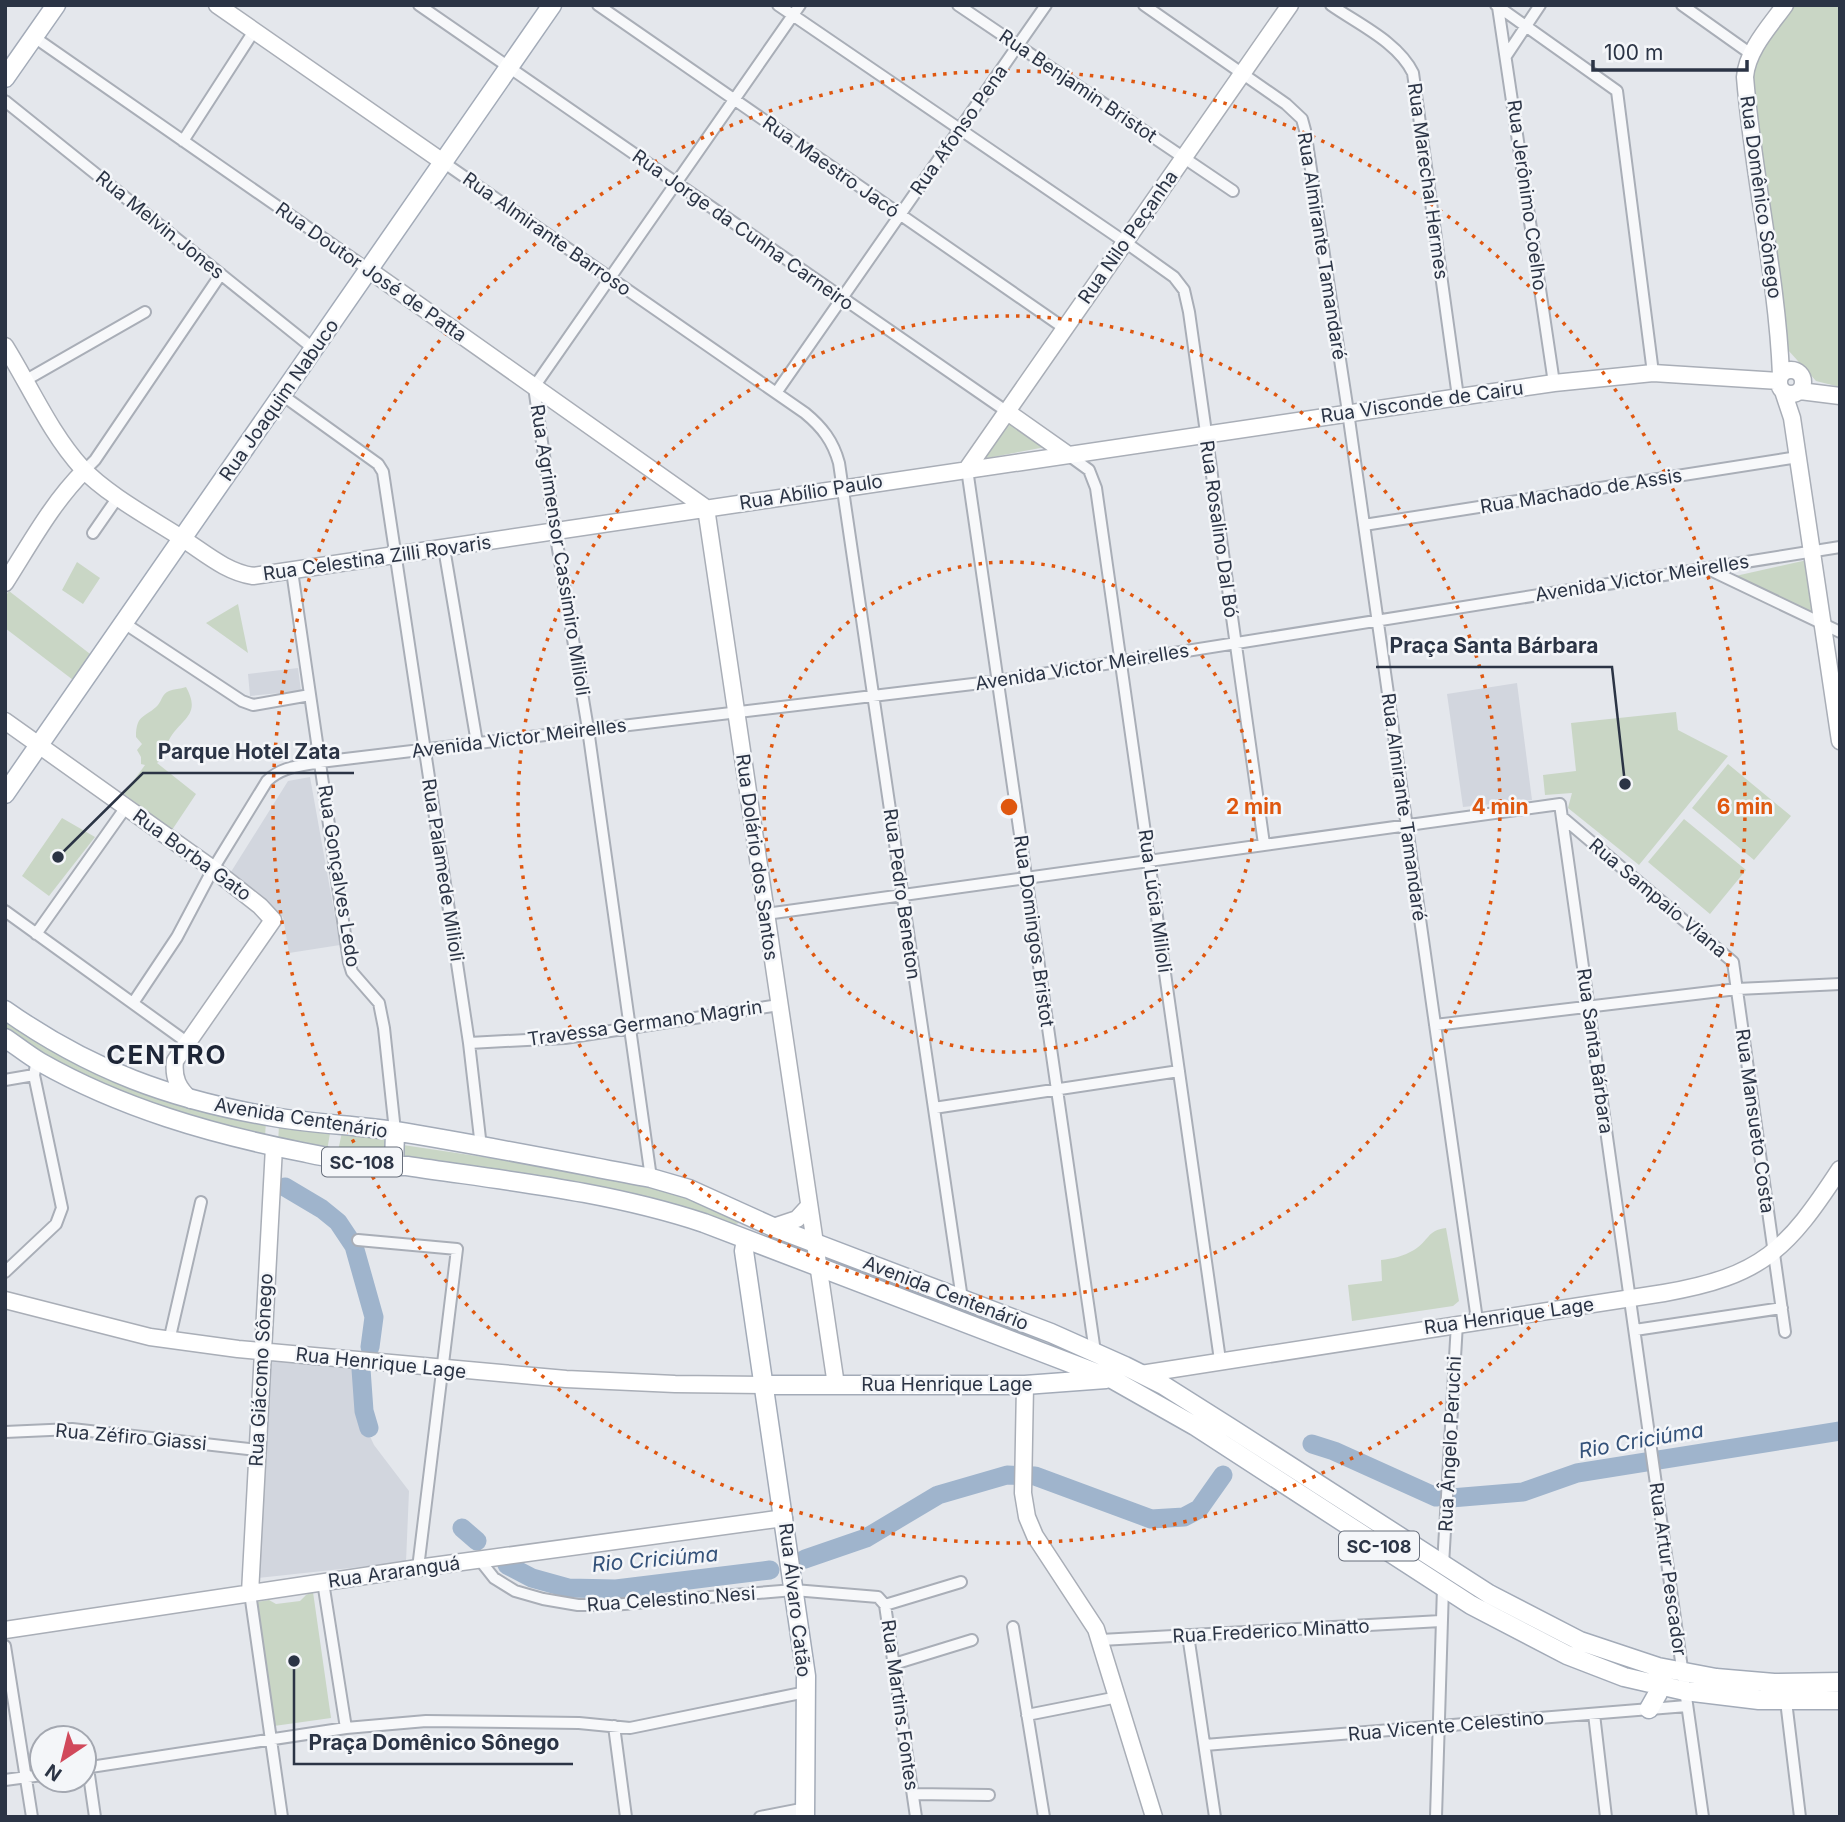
<svg xmlns="http://www.w3.org/2000/svg" width="1845" height="1822" viewBox="0 0 1845 1822" font-family="Inter,sans-serif">
  <style>
    .built { fill: #d2d6de }
    .green { fill: #c9d6c5 }
    .lines { fill: none; stroke-linecap: round; stroke-linejoin: round }
    .river { stroke: #9fb4cc; stroke-width: 19 }
    .street-casing { stroke: #a9aeb7; stroke-width: 14 }
    .secondary-casing { stroke: #a9aeb7; stroke-width: 19 }
    .primary-casing { stroke: #a3abb8; stroke-width: 21 }
    .street { stroke: #f7f8fa; stroke-width: 10 }
    .secondary { stroke: #fff; stroke-width: 16 }
    .primary { stroke: #fff; stroke-width: 18 }
    .ring { fill: none; stroke: #df570f; stroke-width: 3.5; stroke-dasharray: 3.5 7 }
    .labels { text-anchor: middle; dominant-baseline: central; stroke-width: 5; stroke-linejoin: round; paint-order: stroke }
    .shield { fill: #f4f6f9; stroke: #676e7b; stroke-width: 2 }
    .shield-label { font-size: 18px; font-weight: bold; fill: #2b3445 }
    .street-label { font-size: 19px; fill: #2b3445; stroke: #f4f6f9 }
    .water-label { font-size: 21px; font-style: italic; fill: #34527a; stroke: #f4f6f9 }
    .district-label { font-size: 26px; font-weight: bold; letter-spacing: 2px; fill: #1d2536; stroke: #f4f6f9 }
    .centre { fill: #df570f; stroke: #f4f6f9; stroke-width: 3.5 }
    .ring-label { font-size: 21px; text-anchor: middle; font-weight: bold; fill: #df570f; stroke: #f4f6f9; stroke-width: 5; stroke-linejoin: round; paint-order: stroke }
    .leader { fill: none; stroke: #2b3445; stroke-width: 2.5 }
    .callout-dot { fill: #2b3445; stroke: #f4f6f9; stroke-width: 2.5 }
    .callout-label { font-size: 21px; text-anchor: middle; font-weight: bold; fill: #2b3445; stroke: #f4f6f9; stroke-width: 5; stroke-linejoin: round; paint-order: stroke }
  </style>
  <rect width="100%" height="100%" fill="#e4e7ec"/>
  <!-- built -->
  <path class="built" d="M298 668 301 691 250 696 248 674Z
    M1517 683 1532 800 1463 807 1447 694Z
    M310 777 340 945 289 953 283 917 229 875 288 781Z
    M271 1359 356 1369 359 1413 374 1445 409 1491 406 1562 258 1578Z"/>
  <!-- green -->
  <path class="green" d="M1792 5H1840V387L1816 381 1788 350 1786 344 1752 74 1754 59Z
    M1011 417 1051 446 982 459Z
    M1807 560 1814 616 1731 577Z
    M77 562 100 578 83 604 62 590Z
    M9 591 94 657 77 683 5 628V597Z
    M238 604 248 653 206 623Z
    M186 687C202 716 181 718 169 740 164 749 166 757 157 763L196 794 172 830 124 794 145 765 141 764V757L137 750 142 744 136 737C136 713 146 718 158 705 162 700 162 694 169 691 174 689 180 689 186 687Z
    M1676 712 1678 730 1728 756 1639 865 1568 808 1572 793 1545 795 1543 775 1576 771 1571 723Z
    M1728 764 1791 816 1754 860 1692 808Z
    M62 818 95 837 49 896 22 876Z
    M1684 819 1746 870 1710 914 1648 862Z
    M5 1016 73 1059 266 1121 265 1137 185 1118 66 1071 5 1032Z
    M279 1125 330 1133 327 1151 278 1144Z
    M342 1132 389 1138 384 1158 338 1151Z
    M403 1145 531 1164 618 1180 677 1193 748 1220 730 1226 402 1158Z
    M1446 1228 1459 1301 1453 1306 1352 1321 1348 1285 1382 1281 1381 1260C1392 1259 1404 1256 1414 1250 1429 1241 1427 1230 1446 1228Z
    M777 1232 1038 1332 1042 1348 765 1240Z
    M313 1592 331 1718 274 1726 257 1602 269 1600 276 1604 300 1601 306 1595Z"/>
  <g class="lines">
    <!-- river -->
    <path class="river" d="M285 1187 322 1209 338 1222 354 1246 374 1317 370 1347
      M361 1369 364 1411 369 1428
      M1312 1444 1334 1451 1436 1497
      M1451 1498 1523 1492 1577 1473 1840 1431
      M462 1528 477 1541
      M805 1559 866 1538 938 1495 1007 1475 1035 1476 1151 1519 1184 1517 1199 1509 1223 1475
      M507 1565 532 1578 568 1588 616 1589 770 1570"/>
    <!-- street casing -->
    <g class="street-casing">
      <path id="street" d="M419 5 1006 411
        M598 5 1064 328
        M778 5 1125 242 1174 277 1184 290 1189 312 1264 844
        M958 5 1233 191
        M1144 5 1286 104 1302 119 1305 130 1348 412 1477 1320
        M1331 5C1358 24 1398 42 1413 73L1458 397
        M1496 5 1617 91 1653 373
        M1682 5 1751 54
        M1498 7 1554 383
        M34 37 369 270
        M1506 56 1540 5
        M5 101 314 349
        M183 141 254 31
        M443 162 805 413C822 427 833 441 839 463L962 1299
        M26 380 145 312
        M776 393 1046 5
        M282 395 378 464 383 472 469 1043 481 1147
        M1067 454 1089 470 1096 488 1220 1360
        M967 469 1095 1352
        M84 471 95 460 221 274
        M1364 525 1798 457
        M93 533 118 497
        M444 548 477 743
        M1706 568 1840 632
        M292 571 349 962 352 972 379 1003 384 1028 395 1131
        M124 623 242 701 253 705 310 695
        M1562 817 1733 962 1785 1332
        M5 911 188 1043
        M766 914 1560 804 1703 1817
        M36 934 126 807
        M133 1003 177 937 213 869 267 781C282 766 301 766 320 762L998 681 1840 547
        M1435 1025 1737 989 1840 984
        M469 1043 565 1038 779 1005
        M5 1080 34 1075
        M934 1108 1179 1071
        M651 1178 588 729 555 531 534 387 800 5
        M358 1240 457 1249 418 1568
        M5 1272 56 1224 62 1208 34 1075 37 1060
        M1635 1330 1782 1308
        M169 1341 201 1202
        M5 1432 72 1429 257 1450
        M479 1559 494 1578 515 1591 543 1599 578 1605H612L794 1590 878 1597 885 1605 916 1817
        M1443 1565 1457 1323
        M323 1582 346 1728
        M250 1593 282 1817
        M885 1605 961 1582
        M1013 1627 1044 1817
        M1188 1635 1215 1817
        M1101 1640 1441 1621
        M5 1646 32 1817
        M894 1664 972 1640
        M1786 1701 1800 1817
        M1594 1714 1606 1817
        M1027 1715 1118 1697
        M614 1726 626 1817
        M1205 1745 1687 1706
        M84 1768 346 1728 426 1721 579 1723 630 1728 806 1692
        M88 1768 95 1817
        M5 1780 42 1775
        M913 1794 989 1795
        M760 1817 806 1808
        M1436 1817 1443 1587"/>
    </g>
    <!-- secondary casing -->
    <g class="secondary-casing">
      <path id="secondary" d="M217 5 443 162
        M369 270 706 508 836 1385
        M5 346C30 386 50 433 82 468 106 494 152 519 183 539 205 553 226 572 253 576L1554 383 1653 373 1779 381
        M1779 382a12 12 0 1 1 24 0a12 12 0 1 1-24 0Z
        M1781 375C1777 275 1753 177 1745 77 1747 50 1770 26 1785 5
        M1783 391 1792 418 1840 741
        M1800 391 1840 396
        M1006 411 1067 454
        M967 469 1290 5
        M5 583C30 544 52 503 84 471
        M5 721 213 869 260 906 273 920 175 1061C173 1078 178 1088 191 1100
        M773 1227 797 1219 809 1206
        M5 1300 150 1337 238 1349 566 1379 675 1384 764 1385
        M1141 1374 1664 1293C1762 1276 1787 1250 1840 1169
        M1025 1385 1023 1493 1027 1517 1035 1536 1096 1629 1154 1817
        M250 1593 274 1147
        M5 1630 418 1568 784 1518"/>
    </g>
    <!-- primary casing -->
    <g class="primary-casing">
      <path id="primary" d="M5 78 56 5
        M5 794 552 5
        M5 1010C90 1070 172 1100 274 1117 314 1124 355 1125 395 1131 481 1145 566 1162 651 1178L689 1189 773 1227 1051 1333 1125 1366 1163 1385 1231 1428 1489 1594 1580 1641 1658 1667 1716 1678 1774 1683 1840 1682
        M5 1038C17 1046 28 1055 40 1062 121 1108 211 1134 302 1152 336 1159 372 1167 407 1166 507 1181 608 1191 704 1223L1112 1379 1195 1426 1471 1605 1567 1655 1624 1677 1685 1691 1759 1700H1840
        M394 1166 395 1131
        M746 1239 744 1251 806 1676 805 1817
        M764 1385H1025L1106 1379
        M1649 1709 1658 1693 1660 1677"/>
    </g>
    <!-- street -->
    <use href="#street" class="street"/>
    <!-- secondary -->
    <use href="#secondary" class="secondary"/>
    <!-- primary -->
    <use href="#primary" class="primary"/>
  </g>
  <!-- distance rings -->
  <g class="ring">
    <circle cx="1009" cy="807" r="245"/>
    <circle cx="1009" cy="807" r="491"/>
    <circle cx="1009" cy="807" r="736"/>
  </g>
  <g class="labels">
    <!-- shield labels -->
    <g class="shield">
      <rect x="322" y="1147.5" width="80" height="29" rx="5"/>
      <rect x="1339" y="1531.5" width="80" height="29" rx="5"/>
    </g>
    <g class="shield-label">
      <text x="362" y="1162">SC-108</text>
      <text x="1379" y="1546">SC-108</text>
    </g>
    <!-- street labels -->
    <g class="street-label">
      <text transform="translate(1078 86) rotate(34)">Rua Benjamin Bristot</text>
      <text transform="translate(959 130) rotate(-55)">Rua Afonso Pena</text>
      <text transform="translate(831 167) rotate(35)">Rua Maestro Jacó</text>
      <text transform="translate(1428 181) rotate(82)">Rua Marechal Hermes</text>
      <text transform="translate(1527 195) rotate(82)">Rua Jerônimo Coelho</text>
      <text transform="translate(1761 197) rotate(82)">Rua Domênico Sônego</text>
      <text transform="translate(160 225) rotate(39)">Rua Melvin Jones</text>
      <text transform="translate(743 230) rotate(35)">Rua Jorge da Cunha Carneiro</text>
      <text transform="translate(547 234) rotate(35)">Rua Almirante Barroso</text>
      <text transform="translate(1128 237) rotate(-55)">Rua Nilo Peçanha</text>
      <text transform="translate(1322 246) rotate(81)">Rua Almirante Tamandaré</text>
      <text transform="translate(371 272) rotate(35)">Rua Doutor José de Patta</text>
      <text transform="translate(279 400) rotate(-55)">Rua Joaquim Nabuco</text>
      <text transform="translate(1422 402) rotate(-8)">Rua Visconde de Cairu</text>
      <text transform="translate(1581 491) rotate(-9)">Rua Machado de Assis</text>
      <text transform="translate(811 492) rotate(-9)">Rua Abílio Paulo</text>
      <text transform="translate(1219 529) rotate(82)">Rua Rosalino Dal Bó</text>
      <text transform="translate(560 550) rotate(81)">Rua Agrimensor Cassimiro Milioli</text>
      <text transform="translate(377 558) rotate(-8)">Rua Celestina Zilli Rovaris</text>
      <text transform="translate(1642 578) rotate(-9)">Avenida Victor Meirelles</text>
      <text transform="translate(1082 667) rotate(-9)">Avenida Victor Meirelles</text>
      <text transform="translate(519 738) rotate(-7)">Avenida Victor Meirelles</text>
      <text transform="translate(1404 807) rotate(82)">Rua Almirante Tamandaré</text>
      <text transform="translate(192 855) rotate(36)">Rua Borba Gato</text>
      <text transform="translate(757 857) rotate(82)">Rua Dolário dos Santos</text>
      <text transform="translate(443 870) rotate(81)">Rua Palamede Milioli</text>
      <text transform="translate(339 876) rotate(81)">Rua Gonçalves Ledo</text>
      <text transform="translate(902 894) rotate(82)">Rua Pedro Beneton</text>
      <text transform="translate(1658 898) rotate(40)">Rua Sampaio Viana</text>
      <text transform="translate(1155 901) rotate(82)">Rua Lúcia Milioli</text>
      <text transform="translate(1034 931) rotate(82)">Rua Domingos Bristot</text>
      <text transform="translate(645 1023) rotate(-8)">Travessa Germano Magrin</text>
      <text transform="translate(1595 1051) rotate(82)">Rua Santa Bárbara</text>
      <text transform="translate(301 1118) rotate(9)">Avenida Centenário</text>
      <text transform="translate(1755 1121) rotate(82)">Rua Mansueto Costa</text>
      <text transform="translate(946 1293) rotate(21)">Avenida Centenário</text>
      <text transform="translate(1509 1316) rotate(-8)">Rua Henrique Lage</text>
      <text transform="translate(381 1363) rotate(6)">Rua Henrique Lage</text>
      <text transform="translate(261 1370) rotate(-87)">Rua Giácomo Sônego</text>
      <text x="947" y="1384">Rua Henrique Lage</text>
      <text transform="translate(131 1437) rotate(5)">Rua Zéfiro Giassi</text>
      <text transform="translate(1450 1444) rotate(-87)">Rua Ângelo Peruchi</text>
      <text transform="translate(1668 1569) rotate(82)">Rua Artur Pescador</text>
      <text transform="translate(394 1572) rotate(-8)">Rua Araranguá</text>
      <text transform="translate(671 1599) rotate(-4)">Rua Celestino Nesi</text>
      <text transform="translate(795 1600) rotate(83)">Rua Álvaro Catão</text>
      <text transform="translate(1271 1631) rotate(-3)">Rua Frederico Minatto</text>
      <text transform="translate(900 1705) rotate(82)">Rua Martins Fontes</text>
      <text transform="translate(1446 1726) rotate(-5)">Rua Vicente Celestino</text>
    </g>
    <!-- water labels -->
    <g class="water-label">
      <text transform="translate(1641 1440) rotate(-10)">Rio Criciúma</text>
      <text transform="translate(655 1559) rotate(-5)">Rio Criciúma</text>
    </g>
    <!-- district labels -->
    <g class="district-label">
      <text x="167" y="1054">CENTRO</text>
    </g>
  </g>
  <circle cx="1009" cy="807" r="10" class="centre"/>
  <g class="ring-label">
    <text x="1254" y="814">2 min</text>
    <text x="1500" y="814">4 min</text>
    <text x="1745" y="814">6 min</text>
  </g>
  <!-- callouts -->
  <path class="leader" d="M1625 784L1612 667H1376M58 857L143 773H354M294 1661L294 1764H573"/>
  <g class="callout-dot">
    <circle cx="1625" cy="784" r="7"/>
    <circle cx="58" cy="857" r="7"/>
    <circle cx="294" cy="1661" r="7"/>
  </g>
  <g class="callout-label">
    <text x="1494" y="653">Praça Santa Bárbara</text>
    <text x="249" y="759">Parque Hotel Zata</text>
    <text x="434" y="1750">Praça Domênico Sônego</text>
  </g>
  <!-- border -->
  <rect width="1845" height="1822" fill="none" stroke="#2b3445" stroke-width="14"/>
  <!-- north arrow -->
  <g transform="translate(63 1759) rotate(215)"><circle r="33" fill="#f4f6f9" stroke="#a4a8b1" stroke-width="2"/>
  <path d="M0-5L12 26L0 18L-12 26Z" fill="#d1495b"/>
  <text y="-10" font-size="19" font-weight="bold" text-anchor="middle" fill="#2b3445">N</text>
  </g>
  <!-- scale -->
  <path d="M1593 60v10h154v-10" fill="none" stroke="#2b3445" stroke-width="3.5"/>
  <text x="1604" y="60" font-size="21" fill="#2b3445" stroke="#f4f6f9" stroke-width="5" paint-order="stroke">100 m</text>
</svg>
